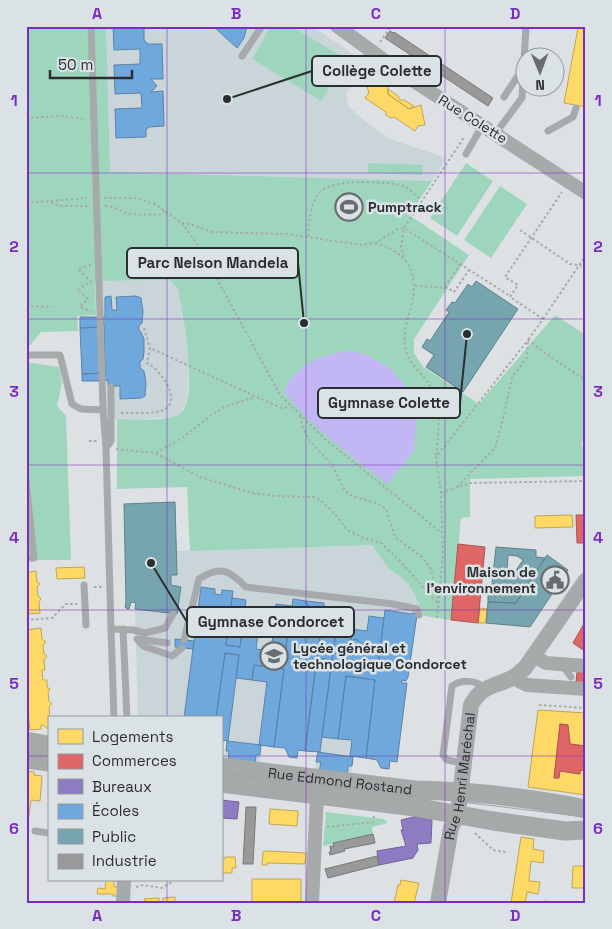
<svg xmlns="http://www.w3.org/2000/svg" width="612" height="929" viewBox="0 0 612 929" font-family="'Space Grotesk',sans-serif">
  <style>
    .built { fill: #cad5da }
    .green { fill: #9ed6bd }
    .water { fill: #c3b6f4 }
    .homes { fill: #ffd966; stroke: #bfa656 }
    .shops { fill: #e06666; stroke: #aa5556 }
    .offices { fill: #8e7cc3; stroke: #706597 }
    .schools { fill: #6fa8dc; stroke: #5b83a8 }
    .public { fill: #76a5af; stroke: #608189; fill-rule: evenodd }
    .industry { fill: #999; stroke: #78797a }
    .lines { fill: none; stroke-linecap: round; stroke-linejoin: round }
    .path { stroke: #a7aaab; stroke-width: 2; stroke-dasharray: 2.5 2.5; stroke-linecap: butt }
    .service { stroke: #a7aaab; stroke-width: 7 }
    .minor { stroke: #a7aaab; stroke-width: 14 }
    .tertiary { stroke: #a7aaab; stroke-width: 16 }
    .secondary { stroke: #a6a9aa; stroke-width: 19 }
    .tram { stroke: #a1a4a5; stroke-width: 1 }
    .grid { fill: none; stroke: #7b2cbf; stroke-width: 1; stroke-opacity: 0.55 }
    .labels { text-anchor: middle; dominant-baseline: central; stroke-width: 5; stroke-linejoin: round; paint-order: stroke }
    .street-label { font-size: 14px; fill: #2b2e30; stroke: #dae2e6 }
    .poi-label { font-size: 14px; font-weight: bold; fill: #2b2e30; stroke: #dae2e6; text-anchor: start }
    .leader { fill: none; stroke: #2b2e30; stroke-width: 2 }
    .callout-dot { fill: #2b2e30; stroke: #dae2e6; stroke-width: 2 }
    .callout { fill: #dae2e6; stroke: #2b2e30; stroke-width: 2 }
    .callout-label { font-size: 15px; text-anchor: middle; font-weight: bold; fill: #2b2e30 }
    .neatline { fill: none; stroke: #7b2cbf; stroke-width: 2 }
    .grid-label { font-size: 16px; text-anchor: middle; font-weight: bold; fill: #7b2cbf }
  </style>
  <rect width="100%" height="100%" fill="#dde1e3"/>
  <!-- built -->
  <path class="built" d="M106 26H312L353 54 354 77 356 80 346 93 348 106 372 127 390 139 447 158 432 181 109 172Z
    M170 280 178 289 190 367 186 403 180 414 169 418 106 420 102 281Z
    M372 545 388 568 402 578 409 585 415 595 424 616 417 615 408 677 406 681H402V683H407L397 762 390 761 389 769 381 768 377 760 353 757 351 777 315 773 318 752 298 750 297 758 289 757 285 748 262 745 259 765 223 760 227 741 221 740V718H138L135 609 177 614 181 587 171 585V575L177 574 176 551Z"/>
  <!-- green -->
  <path class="green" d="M26 26H106L110 172 432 181 409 215 469 255 414 339V353L423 367 479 404 555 315 586 335V427L581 446H586V476L470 479V517L461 518 451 620 424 616 415 595 409 585 402 578 388 568 372 545 190 551 187 487 117 489V419C133 419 163 422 178 415 201 403 182 312 178 289L170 280 95 281 96 315 77 316 78 331 41 332 26 350Z
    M271 26H291L346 59 321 101 252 59Z
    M368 163 423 165 422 175 368 173Z
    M466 163 493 181 457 236 430 218Z
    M500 186 527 204 491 258 464 240Z
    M26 362 59 367 62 383 57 406 66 416 71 560H26Z
    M326 812 384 819 388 823 372 827 373 834 323 846Z"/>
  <!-- water -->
  <path class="water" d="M351 351 367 355 391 369 406 387 416 422 414 450 388 484C351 456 313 428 284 392 294 365 324 353 351 351Z"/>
  <!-- homes -->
  <path class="homes" d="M578 28 586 29V107L564 103Z
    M387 82 388 94 409 109 421 105 425 125 418 126 415 131 394 117 391 118 386 115V112L365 98 369 93 367 86Z
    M388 89 398 96 400 100H404L414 106 409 109 388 94Z
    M572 515 573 527 535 528V516Z
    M84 567 85 578 57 579 56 568Z
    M36 571 37 582 40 584 37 587 38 596 41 599 39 602 40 613 26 614V573Z
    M480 608 487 609 486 623H478Z
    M41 628 42 639 46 642 43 645 44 654 47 656 44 660 45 670H42L43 680H47V687L50 689 48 692 49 701 52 704 49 707 50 718H49V730L43 725H41V729L30 730 26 695V682H29L26 672V630Z
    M538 710 586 713V746L570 744 568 725 560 724 554 778H559L560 771 580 774V770L586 771V795L528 787Z
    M26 771 34 772V775L42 776 40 801 31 800 28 823H26Z
    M270 809 298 811 297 826 269 824Z
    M521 837 534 839 533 849 544 851 543 863 531 861 529 881 540 882 538 894 527 892 525 903H511Z
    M267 851 306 853 305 864 267 863V865H262L263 852Z
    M225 857H235L236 868H232V873H221V859H225Z
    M573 866H586V888H572Z
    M252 879H301V903L252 902Z
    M106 880H114V887H119V896H113V894H97L98 888 105 889Z
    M401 880 419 883 414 903H394L398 885H400Z
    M175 897V903H145L144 899 159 898V902H163V898Z"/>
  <!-- shops -->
  <path class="shops" d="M576 515H586V543H577Z
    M458 544 485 547 478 623 451 620Z
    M586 620V652L573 643Z
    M577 672H586V683L576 682Z
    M560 724 568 725 570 744 586 746V771L580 770V774L560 771 559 778H554Z"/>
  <!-- offices -->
  <path class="offices" d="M221 800 239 802 237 819 221 818Z
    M425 814 430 816 432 820 431 843 417 844 418 850 413 858 379 865 377 851 406 846 401 830H403L401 820Z"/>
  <!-- schools -->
  <path class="schools" d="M113 26H144V40L148 44H162L163 79H151L157 86 151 92 163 91 164 126 149 127 146 130V137L116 138 115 109 142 108 141 93 115 94 114 65 140 64V49L114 50Z
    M213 26H247L244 38 237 48Z
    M111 296 112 310H117L116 297 136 296 141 298 143 312 142 323 139 326V331L141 332 144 339V352L143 359 140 362V368L144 371 146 383 145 396 141 398 120 399V386H108V380L105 381 103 317H105V297Z
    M80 317H103L104 327 80 328Z
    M104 327 105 373 82 374 80 328Z
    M105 373V381H82V374Z
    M201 587 215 589V594L221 595 222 590 233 591 226 645 240 647 244 616 260 618 256 649 285 653 293 599 306 601V604L308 605V608L324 610 317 658 332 660 339 612 354 614 350 645 354 639 358 640 362 644 364 652V664L378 666 385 610 411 614 414 613 417 615 408 677 406 681 402 680V683H407L397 762 390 761 389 769 381 768 377 760 366 758 375 680 346 676 338 739 322 737 331 667 316 665 305 751 298 750 297 758 289 757 285 748 274 747 284 669 254 665 252 680 236 678 239 655 225 653 216 718H184Z
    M232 598 246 600 240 647 226 645Z
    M306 601 324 603V610L308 608V605L306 604Z
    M276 604 292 606 285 653 270 651 273 636 258 634 260 618 274 620Z
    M324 610 339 612 332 660 317 658Z
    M369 616 384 618 378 666 364 664V652L362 644 358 640 354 639 350 645 352 629 367 631Z
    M175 639 194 641 193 649 175 647Z
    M225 653 239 655 228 741 221 740V718H216Z
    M254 665 284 669 274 747 259 745 267 682 252 680Z
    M316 665 331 667 320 752 305 751Z
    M346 676 375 680 366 758 350 756 352 740 338 739Z
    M227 741 261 745 260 755H256L255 765 228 761 229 751H226Z
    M318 752 353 757 352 766H348L347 776 319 773 321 762H316Z"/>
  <!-- public -->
  <path class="public" d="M476 281 518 309 463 392 426 367 434 355 422 347 427 339 430 341 449 312 446 310 452 302 455 303 468 284 472 287Z
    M175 502 177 575H171V585L181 587 177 614 135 609 136 603 131 602 129 609H127L125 607 126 603 124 504Z
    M496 547 536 550V557L545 558 516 603 488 602V593H491ZM508 555 517 556 523 560 511 578 507 575Z
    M547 555 568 570 530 627 486 623 488 602 516 603Z"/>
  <!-- industry -->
  <path class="industry" d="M390 31 393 33 394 32 493 98 488 106 385 38Z
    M246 807H256L253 864H243Z
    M373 834 375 843 344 849 345 851 330 855 329 852H331L330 846H334L333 843Z
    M377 856 379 865 328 878 325 869Z"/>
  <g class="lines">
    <!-- path -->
    <path class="path" d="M380 42 390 28 394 26
      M26 118 62 116 86 119
      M104 198H136L155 204 182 223 202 251 280 395 325 439 442 533
      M51 202 59 206H87
      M26 203 87 198
      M105 206C117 206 123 214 133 214 141 215 150 214 158 215L166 211
      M182 223 190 224 212 232 287 234 362 245 375 243 398 229 404 228 510 296
      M520 230 570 264 586 266
      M308 236C309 224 310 202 320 192 326 187 337 184 345 183 355 181 394 182 403 186 411 189 415 195 421 200
      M375 243C408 252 420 273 411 307 407 322 402 335 406 351 411 367 425 375 432 389 442 409 438 436 436 457
      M404 257 401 247 404 228 465 136
      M91 265 78 269 91 282 77 289 88 299 80 307 92 312
      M415 286 448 288 454 292 469 270
      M445 287 460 264
      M26 306 52 307
      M543 319 586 255
      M144 328 150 348
      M121 413C132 413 155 414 164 410 183 400 159 368 147 363L150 348 281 408 290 407
      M300 416 303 428 310 441 332 465 345 491 352 496 379 504 386 509 395 537 422 557 431 569 439 603
      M89 441H98
      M116 449 155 453 200 477 252 493 275 496 314 497 320 500 335 514 347 530 363 538 381 543 401 562 439 605
      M156 453 182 438 210 416 224 407 255 397
      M457 487 495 448 502 423 512 378 527 357 528 340 543 319 510 297 518 285 505 277 562 192
      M441 493 470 483 586 481
      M94 587H102
      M437 618 443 554 441 493 436 457 528 340 549 356 586 380
      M26 620 52 618 66 604H77
      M539 705 586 708
      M327 827 373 822 374 816
      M475 833 493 850 506 852
      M136 887 143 885 162 888 175 880
      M545 903 546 899"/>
    <!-- service -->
    <path class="service" d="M91 26 103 410 106 448 111 629 133 630 145 633 165 628 173 614
      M242 56 262 26
      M504 97 517 77
      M548 131 573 117 576 108
      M495 134 522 98 526 26
      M466 154 482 126
      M26 355H60L72 404 81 409 103 410
      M106 448 111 441V387
      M26 481 34 558H26
      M84 585 86 625
      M111 629 114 718
      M123 629 127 718
      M184 640 199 579C220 565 229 570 246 587L393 604 417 609 419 615
      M167 643 137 639 143 646 172 656 182 648
      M562 665 571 677
      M463 763 447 760 443 755 452 686C462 679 476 680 485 688
      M35 831 49 833"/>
    <!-- minor -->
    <path class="minor" d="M337 26 403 74 586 193
      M534 656 546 663 586 666
      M513 678 527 685 586 689
      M123 903 124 880
      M312 903 317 795"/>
    <!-- tertiary -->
    <path class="tertiary" id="s1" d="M438 903 451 828 458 812 471 705C482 685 494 687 512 678 516 676 521 671 525 668L586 580"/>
    <!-- secondary -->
    <g class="secondary">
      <path d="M26 741 49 745"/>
      <path d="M26 759 49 762"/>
      <path id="s2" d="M221 767 415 790C472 791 530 798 586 809"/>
      <path d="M221 783 415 807 493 821 565 831 586 830"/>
    </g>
    <!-- tram -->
    <path class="tram" d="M26 754 49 756
      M221 773 586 817"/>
  </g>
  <!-- grid -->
  <path class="grid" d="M167 26V718M306 26V903M445 26V903M26 173H586M26 319H586M26 465H586M26 610H586M26 756H49M221 756H586M167 880V903"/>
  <!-- icons -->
  <defs>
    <g id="stadium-ring" transform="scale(1.4375)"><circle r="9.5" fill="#dae2e6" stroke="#696d6f" stroke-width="1.5"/><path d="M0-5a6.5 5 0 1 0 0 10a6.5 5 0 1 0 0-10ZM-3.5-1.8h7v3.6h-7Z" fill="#696d6f"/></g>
    <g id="civic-ring" transform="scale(1.4375)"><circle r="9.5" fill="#dae2e6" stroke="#696d6f" stroke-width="1.5"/><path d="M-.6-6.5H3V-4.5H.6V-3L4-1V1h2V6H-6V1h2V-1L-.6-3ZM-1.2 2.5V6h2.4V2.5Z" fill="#696d6f"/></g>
    <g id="school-ring" transform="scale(1.4375)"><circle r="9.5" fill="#dae2e6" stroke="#696d6f" stroke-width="1.5"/><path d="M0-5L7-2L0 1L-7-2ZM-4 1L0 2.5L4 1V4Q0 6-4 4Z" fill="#696d6f"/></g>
  </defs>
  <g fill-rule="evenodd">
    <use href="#stadium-ring" x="349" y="207"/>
    <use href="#civic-ring" x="555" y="580"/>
    <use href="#school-ring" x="274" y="656"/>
  </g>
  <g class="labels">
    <!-- street labels -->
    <g class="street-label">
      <text transform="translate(473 119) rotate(32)">Rue Colette</text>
      <text stroke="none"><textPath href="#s1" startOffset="129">Rue Henri Maréchal</textPath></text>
      <text stroke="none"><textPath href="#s2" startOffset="120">Rue Edmond Rostand</textPath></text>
    </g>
    <!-- poi labels -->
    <g class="poi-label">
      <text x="368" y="207">Pumptrack</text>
      <text x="536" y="572" text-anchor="end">Maison de<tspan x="536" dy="16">l'environnement</tspan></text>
      <text x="293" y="648">Lycée général et<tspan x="293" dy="16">technologique Condorcet</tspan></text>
    </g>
  </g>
  <!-- callouts -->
  <path class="leader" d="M227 99L312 71M304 323L298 263M467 334L460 403M151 563L187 622"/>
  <g class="callout-dot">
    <circle cx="227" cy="99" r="5"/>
    <circle cx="304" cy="323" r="5"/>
    <circle cx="467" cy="334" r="5"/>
    <circle cx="151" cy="563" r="5"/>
  </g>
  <g class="callout">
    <rect x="312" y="56" width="129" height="30" rx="5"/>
    <rect x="127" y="248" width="171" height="30" rx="5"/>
    <rect x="318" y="388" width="142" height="30" rx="5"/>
    <rect x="187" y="607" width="167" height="30" rx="5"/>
  </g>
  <g class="callout-label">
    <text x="377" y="76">Collège Colette</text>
    <text x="213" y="268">Parc Nelson Mandela</text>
    <text x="389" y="408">Gymnase Colette</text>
    <text x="271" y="627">Gymnase Condorcet</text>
  </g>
  <!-- border -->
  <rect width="612" height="929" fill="none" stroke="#dae2e6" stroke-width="55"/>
  <!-- legend -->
  <rect x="48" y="716" width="175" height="165" fill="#dae2e6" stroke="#949a9d"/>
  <rect x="58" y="729" width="25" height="15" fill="#ffd966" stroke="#949a9d"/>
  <text x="92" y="742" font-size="15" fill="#2b2e30">Logements</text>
  <rect x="58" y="754" width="25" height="15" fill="#e06666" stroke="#949a9d"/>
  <text x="92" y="766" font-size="15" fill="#2b2e30">Commerces</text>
  <rect x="58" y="779" width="25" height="15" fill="#8e7cc3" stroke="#949a9d"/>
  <text x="92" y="792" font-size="15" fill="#2b2e30">Bureaux</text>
  <rect x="58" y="804" width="25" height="15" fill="#6fa8dc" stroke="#949a9d"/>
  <text x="92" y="816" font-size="15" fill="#2b2e30">Écoles</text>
  <rect x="58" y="829" width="25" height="15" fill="#76a5af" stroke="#949a9d"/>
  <text x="92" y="842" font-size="15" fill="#2b2e30">Public</text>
  <rect x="58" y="854" width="25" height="15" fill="#999999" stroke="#949a9d"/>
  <text x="92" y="866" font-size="15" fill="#2b2e30">Industrie</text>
  <!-- north arrow -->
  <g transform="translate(540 72) rotate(179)"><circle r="24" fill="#dae2e6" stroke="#949a9d"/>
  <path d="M0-4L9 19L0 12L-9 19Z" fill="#696d6f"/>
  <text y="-8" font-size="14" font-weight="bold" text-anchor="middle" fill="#2b2e30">N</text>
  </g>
  <!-- scale -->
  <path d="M50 70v8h82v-8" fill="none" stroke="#2b2e30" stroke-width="2.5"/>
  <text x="58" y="70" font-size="15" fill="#2b2e30" stroke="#dae2e6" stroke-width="4" paint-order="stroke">50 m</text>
  <rect x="28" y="28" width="556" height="874" class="neatline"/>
  <g class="grid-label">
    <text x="97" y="19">A</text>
    <text x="236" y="19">B</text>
    <text x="376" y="19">C</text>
    <text x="515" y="19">D</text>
    <text x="14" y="106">1</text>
    <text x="598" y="106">1</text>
    <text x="14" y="252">2</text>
    <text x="598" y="252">2</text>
    <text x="14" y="397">3</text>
    <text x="598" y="397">3</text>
    <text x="14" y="543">4</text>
    <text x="598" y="543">4</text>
    <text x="14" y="689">5</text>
    <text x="598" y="689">5</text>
    <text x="14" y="834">6</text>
    <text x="598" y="834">6</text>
    <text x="97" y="921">A</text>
    <text x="236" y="921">B</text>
    <text x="376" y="921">C</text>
    <text x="515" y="921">D</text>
  </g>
</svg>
